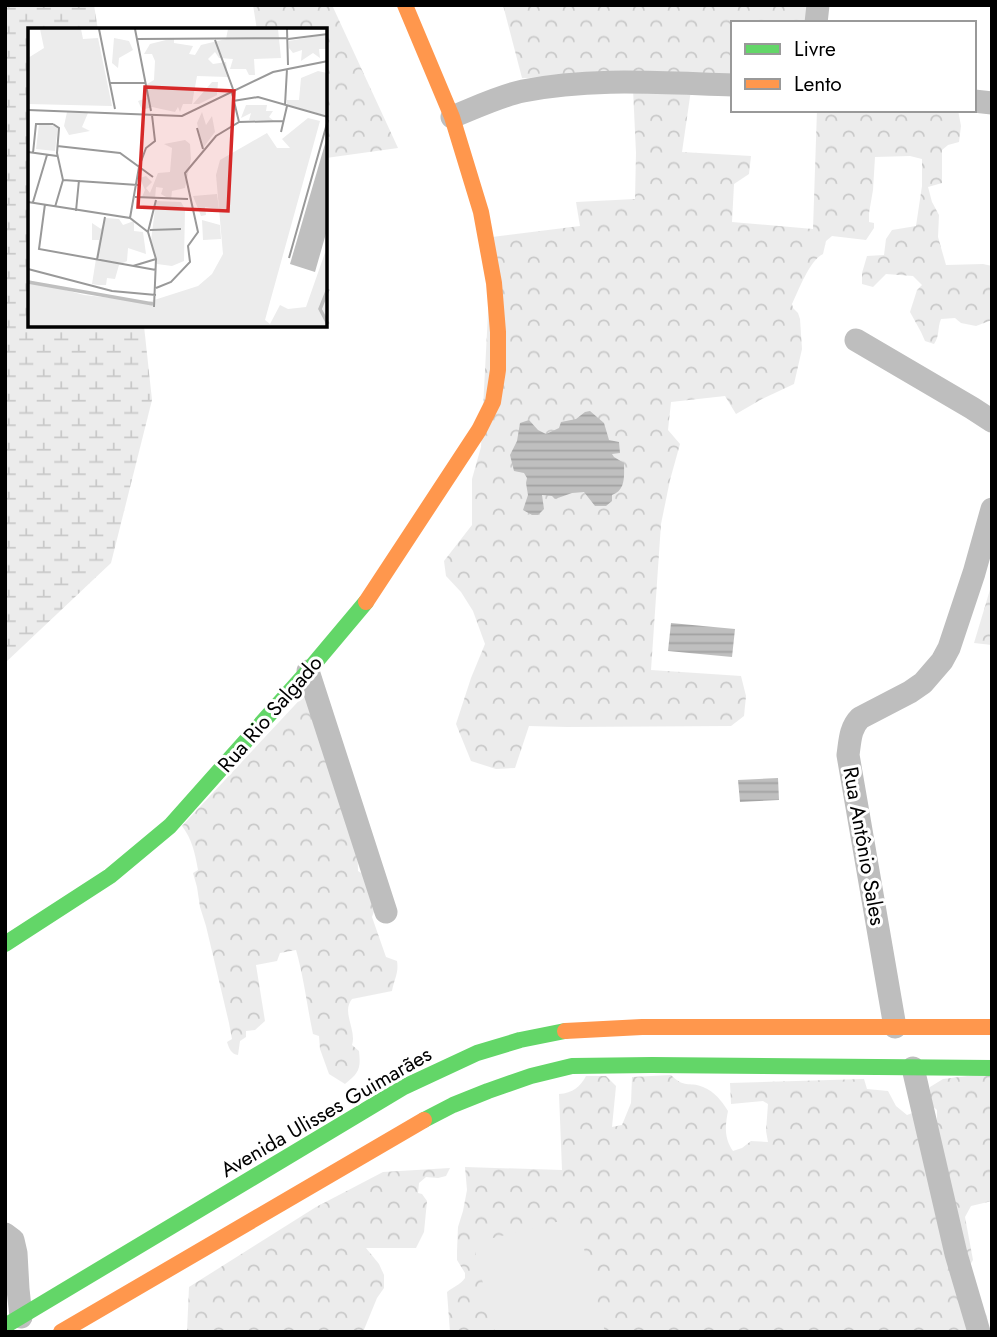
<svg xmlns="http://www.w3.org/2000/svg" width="997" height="1337" viewBox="0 0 997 1337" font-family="Jost,sans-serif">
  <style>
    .forest { fill: url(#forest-crowns) }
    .wetland { fill: url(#wetland-marsh) }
    .green { fill: #ececec }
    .water { fill: url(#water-rules) }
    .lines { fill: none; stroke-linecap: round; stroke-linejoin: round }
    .street { stroke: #bebebe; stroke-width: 23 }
    .fast { stroke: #63d668; stroke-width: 16 }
    .slow { stroke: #ff974d; stroke-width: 16 }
    .labels { text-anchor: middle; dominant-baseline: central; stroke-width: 6; stroke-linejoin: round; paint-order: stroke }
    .street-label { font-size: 21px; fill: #000; stroke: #fff }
    .inset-river { fill: none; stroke: #bfbfbf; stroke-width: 3.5 }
    .inset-road { fill: none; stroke: #999; stroke-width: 2 }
    .view { fill: #d62828; fill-opacity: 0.15; stroke: #d62828; stroke-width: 3.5 }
    .inset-edge { fill: none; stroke: #000; stroke-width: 3.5 }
  </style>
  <defs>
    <pattern id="forest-crowns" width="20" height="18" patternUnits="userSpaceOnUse" patternTransform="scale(1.75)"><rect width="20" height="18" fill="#ececec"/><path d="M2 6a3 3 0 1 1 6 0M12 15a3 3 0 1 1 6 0" fill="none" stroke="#c9c9c9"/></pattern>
    <pattern id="wetland-marsh" width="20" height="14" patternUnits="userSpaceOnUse" patternTransform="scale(1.75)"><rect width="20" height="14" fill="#ececec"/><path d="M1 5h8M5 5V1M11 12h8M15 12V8" fill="none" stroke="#c9c9c9"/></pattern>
    <pattern id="water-rules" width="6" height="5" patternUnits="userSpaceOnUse" patternTransform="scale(1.75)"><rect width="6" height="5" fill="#bfbfbf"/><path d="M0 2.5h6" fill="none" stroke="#a2a2a2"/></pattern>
  </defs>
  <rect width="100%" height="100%" fill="#fff"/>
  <!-- forest -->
  <path class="forest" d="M253 5H332L398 148 326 158V30H257Z
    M503 5H809L807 23H733V75L522 78Z
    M633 89 691 90 682 152 751 156 749 174 734 184 732 222 813 229 817 110H958L961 126 959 142 948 145 942 150V183L928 187 932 202 939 215 938 237 946 265 983 264 992 266V320L976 326 961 323 955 318 941 319C937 329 940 335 934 344L925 341 921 332 910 312 917 290 922 285 913 276 886 274 873 287 862 284V273L867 256 884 255 886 239 892 230 916 226 922 186V159L910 156 875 157 873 190 869 213V222L874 223V228L866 240 832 236 826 241 823 254C809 261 799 290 792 304L793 308 798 313 800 319 802 349 794 384 762 399 736 414 725 396 671 402 668 430 680 444 670 480 661 524 651 670 741 676 746 696 744 716 731 726 567 727 529 726 515 768 496 769 471 761 456 724 471 678 485 644 473 611 461 592 446 576 444 561 472 525V479L481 447 492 237 580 226 576 202 635 199 636 153Z
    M992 583V645L974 643Z
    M308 691 357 837 358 871 366 876 369 896 376 906 372 917 386 957 397 961C399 973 394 979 392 991L352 999C341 1012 357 1030 352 1045L359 1051C361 1069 359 1073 345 1084L329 1074 320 1049 319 1036 313 1034C307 1006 304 978 296 950L280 953 277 961 256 965 265 1021 255 1030 246 1031V1037L240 1041 238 1055C231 1054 229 1048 227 1042L232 1039 229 1023 206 926 200 907 197 887 193 873 198 870C195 853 192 839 182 826Z
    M992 1073V1201L971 1206 965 1217 973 1260 966 1271 975 1296 987 1316 989 1332H450L447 1292C453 1287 460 1285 465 1278V1273L457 1260V1251L458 1227 463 1211 467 1190 465 1167 562 1170 559 1094C573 1093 580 1087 586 1076H606L616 1086 612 1127 622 1125 631 1103 632 1077 671 1075C685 1089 688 1081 703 1087 715 1092 721 1100 728 1111 725 1126 724 1138 733 1151L742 1148 751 1141 768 1142 766 1131 768 1104 763 1101 731 1104 730 1083 864 1079 867 1089 888 1091 896 1106 907 1115 915 1112 937 1123V1110L930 1104V1087L943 1079Z
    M450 1168 446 1176 438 1178 426 1177 419 1183 418 1193 422 1194 427 1201 424 1232 416 1248H366L379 1264 384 1275V1288L377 1298 363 1332H187L189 1287 316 1207 383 1172Z"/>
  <!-- wetland -->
  <path class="wetland" d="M5 5H94L98 30H30V326H144L152 400 111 563 5 663Z"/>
  <!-- green -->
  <path class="green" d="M576 1217 605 1332H495L473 1243Z"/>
  <!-- water -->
  <path class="water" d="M590 411 604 423 609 440 619 442 620 453 612 454 614 457 624 463C624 476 626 490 612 495V501L606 506H595L584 492 572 493 555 499 552 496 542 495 544 509 538 515H532L523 510 528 495 526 483 527 478 524 473 514 471 510 455 517 441 520 423 529 420 538 430 546 434 559 428 561 422 576 419 585 412Z
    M671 623 735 629 732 657 668 651Z
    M778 778 779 800 740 802 738 780Z"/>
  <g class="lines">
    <!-- street -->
    <path class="street" d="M816 23 818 5
      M974 101 992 103
      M452 117C475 108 499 96 523 91 592 77 663 83 733 85
      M856 340 972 408 992 421
      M308 671 386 912
      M895 1027 848 755C850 741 850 728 860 718L910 692 923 683 942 661 949 648 974 573 992 509
      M913 1068 956 1254 979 1332
      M5 1234 13 1240 16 1253 18 1289 21 1317"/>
    <!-- fast -->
    <path class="fast" d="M5 944 110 876 170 826 308 671 366 602
      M424 1120 453 1105 488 1091 531 1076 572 1066 652 1065 992 1068
      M5 1326 404 1087 477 1053 520 1040 565 1031"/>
    <!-- slow -->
    <path class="slow" d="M366 602 479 430 493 402 498 370V332L494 283 481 212 452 117 405 5
      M565 1031 642 1027H992
      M61 1332 424 1120"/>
  </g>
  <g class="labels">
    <!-- street labels -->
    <g class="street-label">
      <text transform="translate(270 714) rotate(-49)">Rua Rio Salgado</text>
      <text transform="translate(864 846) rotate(80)">Rua Antônio Sales</text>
      <text transform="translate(326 1112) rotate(-30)">Avenida Ulisses Guimarães</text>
    </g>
  </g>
  <!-- overview -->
  <g transform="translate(28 28)">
    <rect width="299" height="299" fill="#fff"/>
    <path d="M12 1H53L55 11 70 10 84 78 0 76V30L16 20ZM200 1H250L253 30 226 31 227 47H221L218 41H202L205 31 191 30 187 24 180 31 185 36 198 34 200 49 169 48 164 76H155L152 84 150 79 147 84 124 79 114 82 110 73 119 70V56L126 52 127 33 124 26H116L122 16 146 10V15L165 18 161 26 167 27 173 17 198 11ZM299 6V21H291L292 30 285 25 273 33 274 22 265 25 261 20V13ZM86 10 101 13 105 22 91 30 90 40 84 35ZM290 43 299 45 300 88 259 77V72H271L273 50ZM184 54H190L189 67 171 76H165ZM218 77H239L238 83H245L241 89 246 93 221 92 223 85 213 90ZM39 84 60 85 54 99 62 103 41 107 36 98ZM174 84 178 97 184 88 187 104 175 120 169 95ZM157 112 162 116 163 131 157 160 144 163 143 172 133 166 135 160 128 159 127 171 114 169 117 162 112 150 118 148 124 154 118 160 122 165 130 145 142 144 144 120 136 116ZM189 166 191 181 177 179 178 187 173 188 165 168ZM128 173 153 174 157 181 156 233 144 238 129 236 123 213ZM78 190 91 191 95 197 106 193V203L115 204 118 226 100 220 99 233 91 237 87 251 79 250 78 257H70L64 256 71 212H64V195L73 201ZM174 192 192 197 193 211 175 212Z" fill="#ececec"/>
    <path d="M280 90 292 93 237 292 242 296 252 277 260 281 278 279 299 219V298H0V252L56 267 120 274 170 258 184 246 195 226 188 147 192 132 239 105 249 120H262L254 111Z" fill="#ececec"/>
    <path d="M11 96 30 98 27 123 8 121Z" fill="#ececec"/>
    <path d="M299 109V202L287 244 262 236Z" fill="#bfbfbf"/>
    <path class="inset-river" d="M0 254 125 276M300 261 292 281 300 296"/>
    <path class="inset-road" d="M71 1 87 81M107 1 123 83M259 1 260 37M109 11 260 10M260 11 300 6M187 12 205 61M82 55H117M205 73 230 69 300 89M257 77 259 41M0 82 154 88 245 44 300 33M211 94 255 93M25 96 31 100 29 125 35 152 27 179M169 100 175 121M253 104 259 78M29 118 92 125 125 149M0 124 29 128M5 125 8 96H25M35 152 110 157M107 169 160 171M0 174 102 190 120 204M5 174 19 127M17 176 11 221 128 242M48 183 51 152M102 190 111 139 118 120 127 113 124 87M122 202 153 201M261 230 300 92M69 232 77 189M105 238 128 231M0 241 84 263 128 267M128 260 143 254 162 234 160 218 170 204 157 145 188 108 211 94 204 65M126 279 128 231 120 204 128 172"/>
    <path class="view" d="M117 59 206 63 200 183 110 179Z"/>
    <rect width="299" height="299" class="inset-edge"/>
  </g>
  <!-- border -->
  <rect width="997" height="1337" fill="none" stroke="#000000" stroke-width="14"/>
  <!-- legend -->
  <rect x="731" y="21" width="245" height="91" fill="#ffffff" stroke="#999999" stroke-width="2"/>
  <rect x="745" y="44" width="35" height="10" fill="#63d668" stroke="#999999" stroke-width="2"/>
  <text x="794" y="56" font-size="21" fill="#000000">Livre</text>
  <rect x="745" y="79" width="35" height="10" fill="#ff974d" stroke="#999999" stroke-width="2"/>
  <text x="794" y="91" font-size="21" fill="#000000">Lento</text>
</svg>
